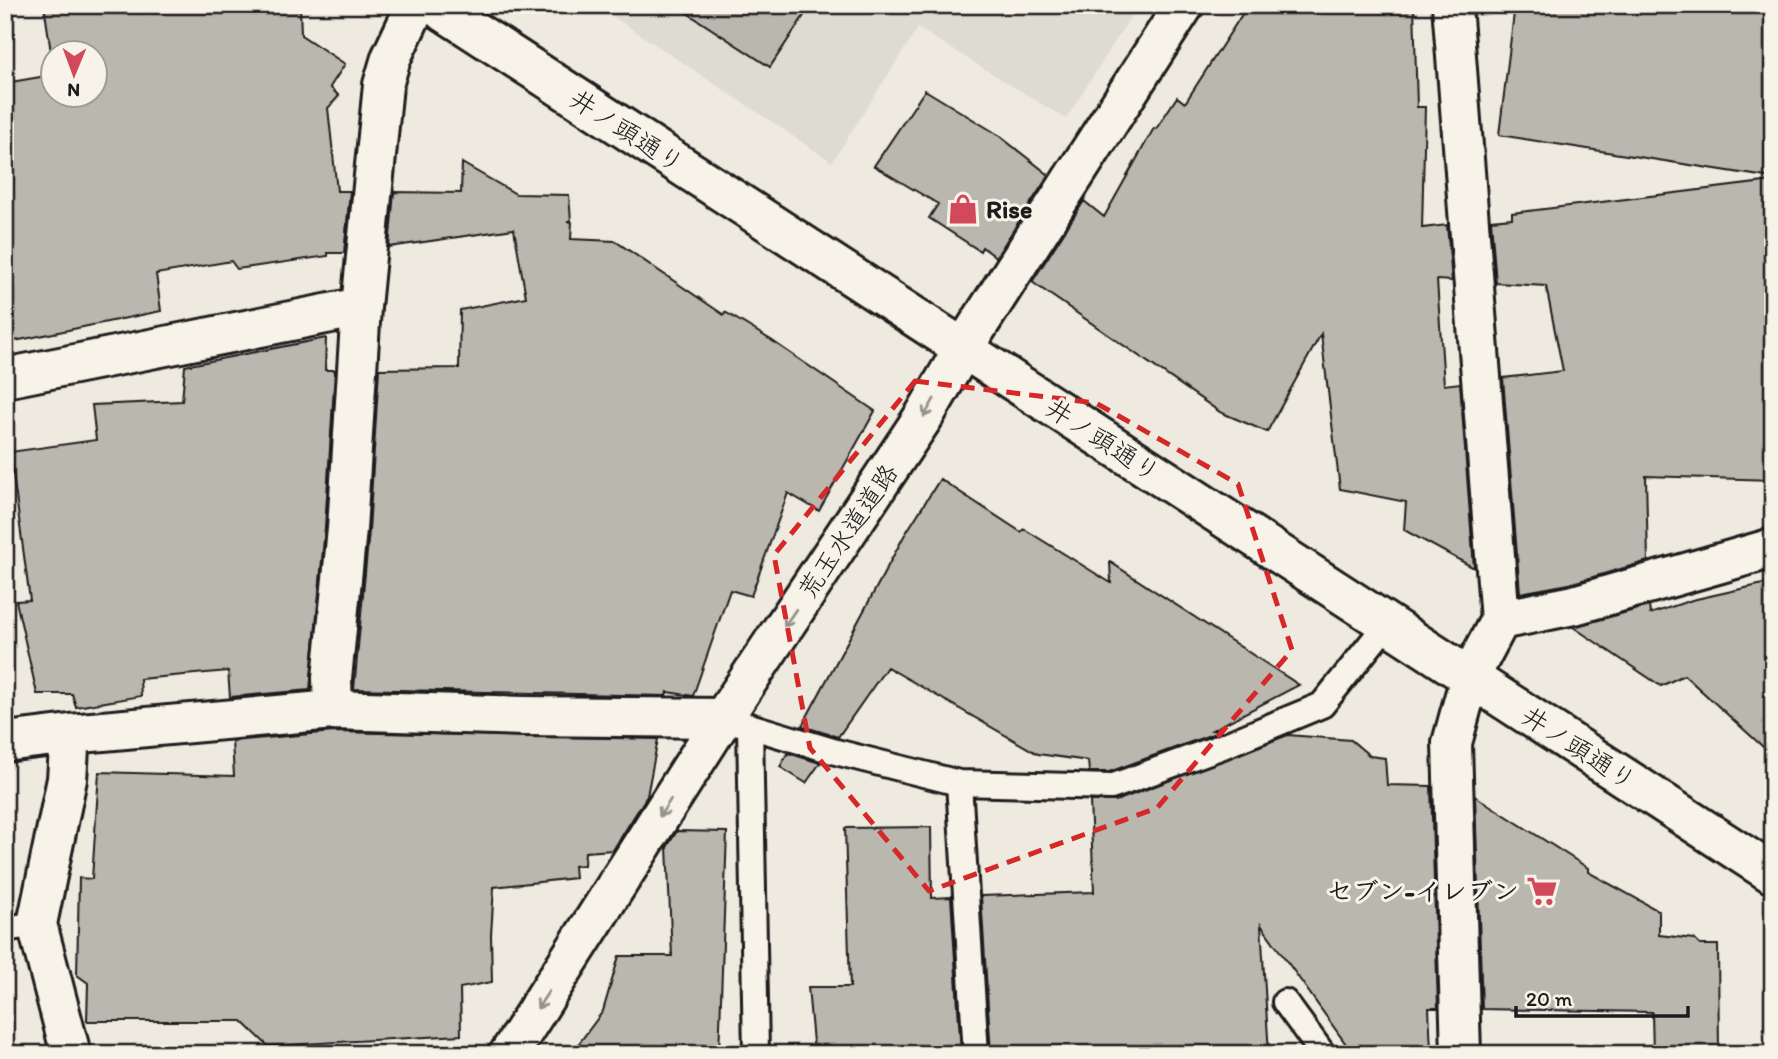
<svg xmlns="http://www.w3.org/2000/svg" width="1778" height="1059" viewBox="0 0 1778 1059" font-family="Itim,'Klee One',sans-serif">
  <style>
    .built { fill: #dedbd1 }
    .building { fill: #bab7af; stroke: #1c1c1c; stroke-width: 2 }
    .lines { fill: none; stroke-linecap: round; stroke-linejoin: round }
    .service-casing { stroke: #1c1c1c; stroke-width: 30 }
    .minor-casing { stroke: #1c1c1c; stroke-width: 44 }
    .secondary-casing { stroke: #1c1c1c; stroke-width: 44 }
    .service { stroke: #f7f3e8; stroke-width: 24 }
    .minor { stroke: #f7f3e8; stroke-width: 38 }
    .secondary { stroke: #f7f3e8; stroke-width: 38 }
    .oneway { stroke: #94928c }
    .marked { fill: none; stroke: #d62828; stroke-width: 5; stroke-dasharray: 14 9; stroke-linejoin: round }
    .labels { text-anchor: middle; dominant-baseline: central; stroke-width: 6; stroke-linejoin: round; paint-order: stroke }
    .street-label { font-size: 26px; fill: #1c1c1c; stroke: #f7f3e8 }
    .poi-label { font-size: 26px; font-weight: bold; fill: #1c1c1c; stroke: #f7f3e8; text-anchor: start }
  </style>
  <rect width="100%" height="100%" fill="#eeeae0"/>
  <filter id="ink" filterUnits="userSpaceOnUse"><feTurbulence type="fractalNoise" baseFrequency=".0143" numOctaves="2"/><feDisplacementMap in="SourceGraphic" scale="14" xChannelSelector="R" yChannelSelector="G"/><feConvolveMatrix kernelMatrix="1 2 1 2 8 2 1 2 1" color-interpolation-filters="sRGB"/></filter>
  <g filter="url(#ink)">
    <!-- built -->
    <path class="built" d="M596 5H1138L1066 119 918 28 832 162Z"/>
    <!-- building -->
    <path class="building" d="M44 5H300L301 35 345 64 330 87 339 96 328 108 337 191H350L344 253H328V256L237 269 231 261 156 274 161 311 5 343V83L52 75V94H94V52H52V59Z
      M675 5H811L770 67Z
      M1248 5H1414L1417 107H1425L1422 228 1447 225 1452 281 1437 280 1444 385 1460 383 1474 568 1404 530 1406 502 1340 489 1321 334 1267 432 1220 412 1032 282 1084 201 1104 217 1154 128 1156 129 1177 97 1185 103Z
      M1515 5H1773V178L1499 135Z
      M925 90 997 134 1049 175 996 257 982 247 980 251 929 218 938 204 874 166Z
      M462 163 516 194 569 195 571 221H567L572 222 571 239 615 241 724 315 725 312 771 340 875 411 819 511 788 493 751 596 730 590 693 696 667 692 666 696 354 689 369 531 379 369 459 368 460 310 526 297 514 229 389 247 394 192 461 193Z
      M1773 181V480L1646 476 1648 561 1569 584 1520 593 1503 378 1563 371 1546 286 1496 283 1491 220 1512 218V213Z
      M326 338 325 370H335L325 527 310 690 230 697 228 671 140 679 141 696 76 707 72 694H37L16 601 30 600 10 452 96 440 92 405 182 401 185 366Z
      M940 479 1021 532 1024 529 1111 583 1110 562 1299 685 1212 730 1221 731 1109 772H1089L1088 761 1038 754 887 667 838 737 802 726 904 536Z
      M1772 582 1773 756 1684 675 1661 686 1573 627 1649 606 1650 614 1692 600Z
      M334 732 658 739 647 796 613 850 585 852 584 865 574 866 575 878 494 887 491 935 492 982 460 988 461 1035 268 1046 242 1021H87L88 983 77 975 79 878 92 879 99 772 234 776 232 741Z
      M1288 735 1351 740 1370 756 1385 758 1387 785 1431 786 1438 1008H1429L1431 1050 1353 1054 1261 925 1269 1054H991L981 896 1094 892 1090 801H1116Z
      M788 753 820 763 806 783 780 767Z
      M1475 796 1588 868V872L1659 911V935L1694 939 1700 945H1718L1719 1054H1653L1652 1012 1482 1009Z
      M931 827 932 898 951 897 961 1054H814L808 987H850L845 828Z
      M677 831 727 832 719 1054H571L603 1011 619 956H672L667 847Z"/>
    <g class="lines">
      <!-- service casing -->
      <g class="service-casing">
        <path id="service" d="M723 718 836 752 959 783 1111 787 1223 746 1322 705 1387 624
          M750 726 756 1054
          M959 783 976 1054
          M5 929 37 924
          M1285 1002 1323 1054"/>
      </g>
      <!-- minor casing -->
      <g class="minor-casing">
        <path id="minor" d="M1452 5 1500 620 1470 677 1452 743 1461 1054
          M5 378 361 307
          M1500 620 1574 605 1773 548
          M333 710 332 678 347 529 361 307 383 85 391 58 416 5
          M70 734 67 779 37 924 71 1054
          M5 742 70 734 333 710 523 716 723 718"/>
      </g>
      <!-- secondary casing -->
      <g class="secondary-casing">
        <path id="secondary" d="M434 5 1773 874
          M509 1054 723 718 924 416 963 349 1184 5"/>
      </g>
      <!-- service -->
      <use href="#service" class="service"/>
      <!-- minor -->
      <use href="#minor" class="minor"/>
      <!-- secondary -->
      <use href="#secondary" class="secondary"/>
    </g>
    <!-- one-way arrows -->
    <defs><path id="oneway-shaft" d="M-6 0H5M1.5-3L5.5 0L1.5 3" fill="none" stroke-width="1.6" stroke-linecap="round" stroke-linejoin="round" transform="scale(1.75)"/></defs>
    <g class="oneway">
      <use href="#oneway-shaft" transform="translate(929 408) rotate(120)"/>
      <use href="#oneway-shaft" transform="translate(790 618) rotate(124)"/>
      <use href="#oneway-shaft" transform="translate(665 808) rotate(123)"/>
      <use href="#oneway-shaft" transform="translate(543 1000) rotate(123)"/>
    </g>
  </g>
  <!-- marked area -->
  <path class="marked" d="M915 381 1096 403 1238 484 1292 650 1157 808 929 891 810 748 774 555Z"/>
  <!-- icons -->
  <defs>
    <g id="shop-bare" transform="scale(2.415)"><path d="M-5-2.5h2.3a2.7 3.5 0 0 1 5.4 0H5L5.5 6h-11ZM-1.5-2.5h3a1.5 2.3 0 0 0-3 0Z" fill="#d1495b" stroke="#f7f3e8" stroke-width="2.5" paint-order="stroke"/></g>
    <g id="supermarket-bare" transform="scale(2.415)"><path d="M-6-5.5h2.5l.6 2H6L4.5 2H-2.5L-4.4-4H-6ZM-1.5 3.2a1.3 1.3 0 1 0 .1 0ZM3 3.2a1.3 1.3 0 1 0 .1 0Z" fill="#d1495b" stroke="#f7f3e8" stroke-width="2.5" paint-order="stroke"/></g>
  </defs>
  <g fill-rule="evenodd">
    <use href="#shop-bare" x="963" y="209"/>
    <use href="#supermarket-bare" x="1542" y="891"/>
  </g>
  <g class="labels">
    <!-- street labels -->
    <g class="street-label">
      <text transform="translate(627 131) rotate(33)">井ノ頭通り</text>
      <text transform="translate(1103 440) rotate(33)">井ノ頭通り</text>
      <text transform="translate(848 531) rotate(-56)">荒玉水道道路</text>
      <text transform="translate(1579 748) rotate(33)">井ノ頭通り</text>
    </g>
    <!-- poi labels -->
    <g class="poi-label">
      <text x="986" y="209">Rise</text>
      <text x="1519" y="891" text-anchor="end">セブン-イレブン</text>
    </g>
  </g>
  <!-- margin -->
  <rect width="1778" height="1059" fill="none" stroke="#f7f3e8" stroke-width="28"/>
  <rect x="14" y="14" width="1750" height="1031" fill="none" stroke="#1c1c1c" stroke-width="2.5" filter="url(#ink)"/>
  <!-- north arrow -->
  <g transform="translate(74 74) rotate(181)"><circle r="33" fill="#f7f3e8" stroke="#9f9d96" stroke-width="2"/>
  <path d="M0-5L12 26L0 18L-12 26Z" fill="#d1495b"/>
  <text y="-10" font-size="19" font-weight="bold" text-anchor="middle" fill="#1c1c1c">N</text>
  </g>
  <!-- scale -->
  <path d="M1516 1006v10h172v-10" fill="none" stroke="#1c1c1c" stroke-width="3.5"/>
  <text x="1526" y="1006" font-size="21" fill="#1c1c1c" stroke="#f7f3e8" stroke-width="5" paint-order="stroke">20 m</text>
</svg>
